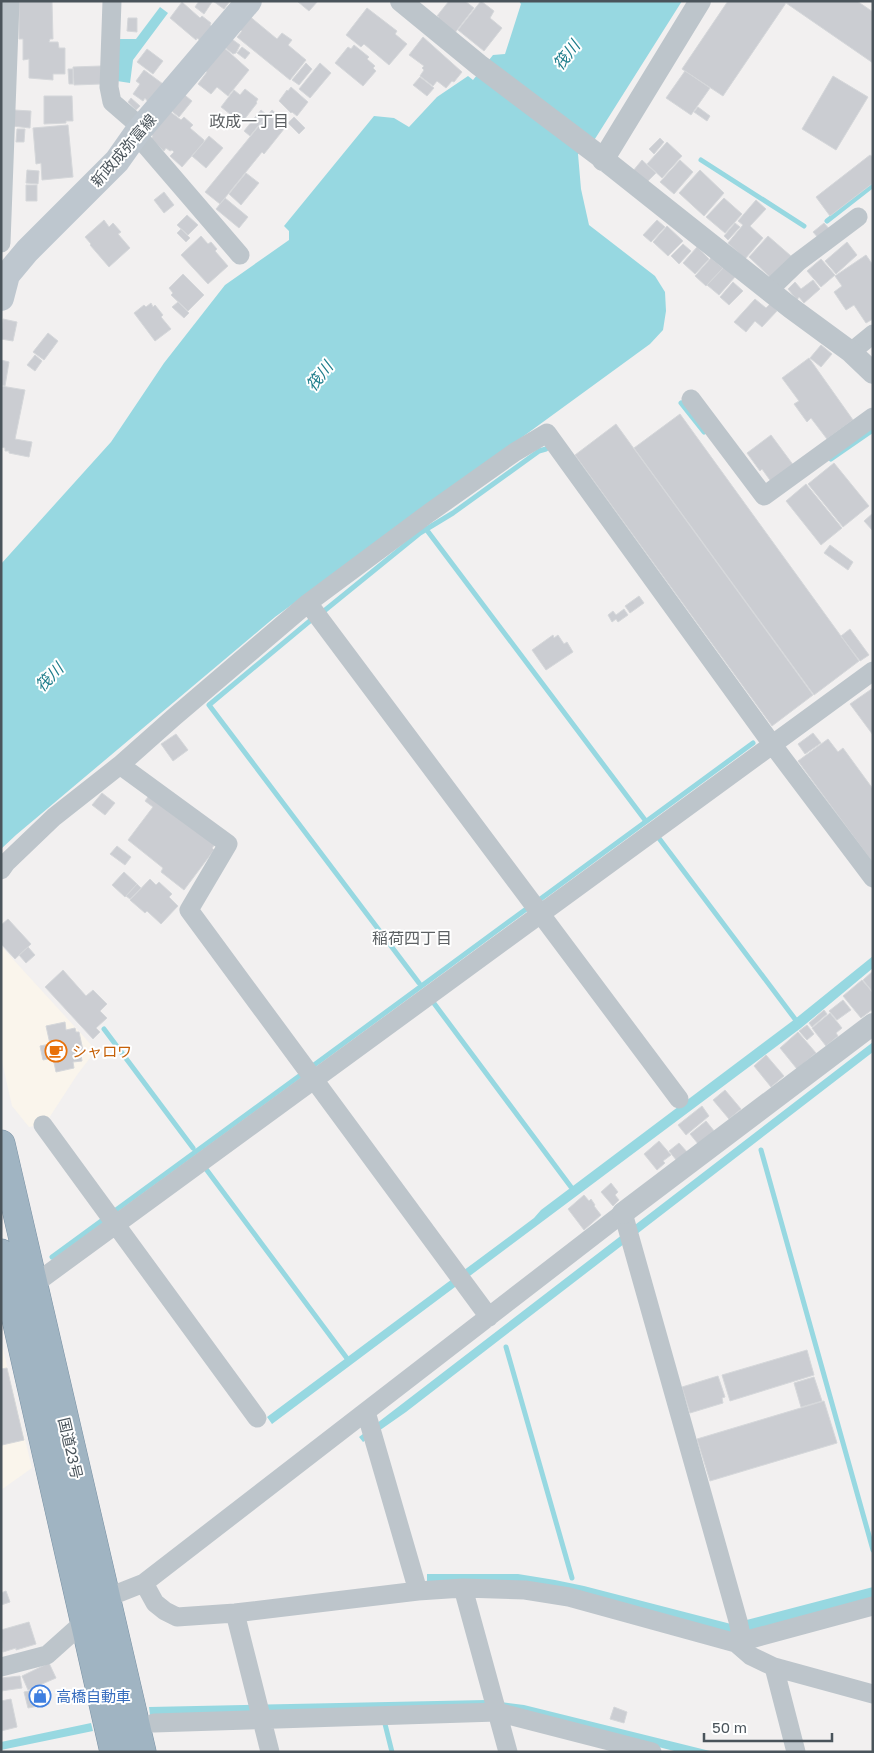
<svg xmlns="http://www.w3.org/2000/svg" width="874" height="1753" viewBox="0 0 874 1753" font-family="'Golos Text','Noto Sans JP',sans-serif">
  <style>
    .commercial { fill: #faf5ec }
    .water { fill: #97d8e1 }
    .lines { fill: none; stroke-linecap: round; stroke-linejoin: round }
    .stream { stroke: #97d8e1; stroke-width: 5 }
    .building { fill: #cbcdd2; stroke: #d5d7da }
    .trunk-casing { stroke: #7991a4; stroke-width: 29 }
    .minor { stroke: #bdc5cb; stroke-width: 19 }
    .tertiary { stroke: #bdc5cb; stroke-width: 22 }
    .secondary { stroke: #bec7cf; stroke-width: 26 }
    .trunk { stroke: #a0b4c2; stroke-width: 28 }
    .labels { text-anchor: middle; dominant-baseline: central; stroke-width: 4; stroke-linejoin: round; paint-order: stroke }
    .street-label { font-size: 15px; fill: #4a545b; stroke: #fff }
    .food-label { font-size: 15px; fill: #c56008; stroke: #fff; text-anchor: start }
    .shop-label { font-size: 15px; fill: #366cbe; stroke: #fff; text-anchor: start }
    .water-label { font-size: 16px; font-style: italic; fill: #1e7d8b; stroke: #fff }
    .neighbourhood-label { font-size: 16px; fill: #5d6164; stroke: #fff }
  </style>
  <rect width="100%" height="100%" fill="#f2f0f0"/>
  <!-- commercial -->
  <path class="commercial" d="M1 946 96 1050 77 1075 49 1118 39 1125 29 1127 12 1106 1 1057Z
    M1 1341 32 1468 1 1490Z"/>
  <!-- water -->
  <path class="water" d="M519 1H682L593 142 578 154 581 189 589 225 655 276 665 292 666 311 663 330 650 344 275 617 16 835 1 849V564L111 442 164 363 225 285 289 240V231L284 226 374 116 394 118 409 127 437 97 468 76 473 80 493 55 505 54 521 4Z
    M160 7 168 13 133 60 130 83 117 81 119 39H136Z
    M873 956V968L801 1028 272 1424 267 1417 534 1218 541 1210 795 1019Z
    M873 1042V1052L406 1412 363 1442 359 1437Z
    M427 1574H518L555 1580 584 1586 731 1624 873 1587V1598L735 1634 427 1582Z
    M486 1700 524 1705 714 1752H678L510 1709 150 1715 149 1707Z
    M91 1723 93 1731 1 1750V1742Z"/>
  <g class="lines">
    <!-- stream -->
    <path class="stream" d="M701 160 804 226
      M827 221 873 185
      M681 403 704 432
      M831 459 873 430
      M426 529 645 820
      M324 611 420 533 453 513 539 451 546 449
      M311 620 209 705 419 983
      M658 837 798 1023
      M539 900 753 743
      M433 1002 571 1187
      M104 1029 193 1148
      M314 1065 529 907
      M761 1150 873 1550
      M206 1169 349 1361
      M116 1210 302 1074
      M52 1257 104 1219
      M506 1347 572 1578
      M385 1724 392 1752"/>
  </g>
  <!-- building -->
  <path class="building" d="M19 1H52L53 39H50L49 42H58L59 48H65V74H53V80L29 78V59L23 60V39H19Z
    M199 1 212 2 204 14 195 7Z
    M213 1H230L224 9Z
    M297 1H318L309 11Z
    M449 1H465L474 8 454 34 436 20 439 17 437 16Z
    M481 1 494 11 490 18 502 28 484 51 458 30Z
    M728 1H857L873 12V63L786 3 723 96 682 69Z
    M182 2 200 18 202 16 211 23 210 25 212 27 201 41 197 38 196 40 170 18Z
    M367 8 397 31 395 34 407 44 389 65 364 44 361 47 346 35Z
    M248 15 277 39 282 33 292 40 288 45 306 60 290 80 237 37 242 31 238 28Z
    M128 18H137V32L127 31Z
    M229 37 240 45 236 53 233 54 222 45Z
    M423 37 462 72 454 82 452 81 446 88 437 81 433 86 420 76 424 70 422 68 424 66 409 55Z
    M221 45 249 70 228 96 217 87 211 94 198 84 207 72 202 69Z
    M354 45 369 57 367 59 375 66 373 68 376 71 363 86 335 63 348 47 351 49Z
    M242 47 250 53 245 59 237 53Z
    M147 49 163 61 153 74 137 62Z
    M306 63 312 69 299 85 292 80Z
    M320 63 331 73 310 98 299 89Z
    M101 66V84L74 85 73 67Z
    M68 69H73V84H69Z
    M144 70 163 84 148 102 145 98 143 101 133 94 140 84 136 81Z
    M685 71 710 88 691 115 666 98Z
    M833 76 868 97 836 150 802 129Z
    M420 77 434 88 427 96 413 85Z
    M291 87 308 102 297 116 292 112 291 113 279 101 287 90 288 91Z
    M245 89 258 99 256 102 257 103 240 125 229 116 230 114 221 107 234 90 240 95Z
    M181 92 192 101 179 117 168 108Z
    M44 96H72L73 121H66V123L44 124Z
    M131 98 140 106 136 110 128 102Z
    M698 107 710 116 707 121 694 112Z
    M14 110 31 111 30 128 12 126Z
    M168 110 181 120 184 117 193 125 190 128 204 140V142L182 167 170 156 174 152 172 150 170 151 166 148 164 151 151 139 153 136 149 132Z
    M261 110 267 115 250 136 244 131Z
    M272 110 288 124 264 154 262 152 220 204 205 192Z
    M294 117 305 128 299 134 288 123Z
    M68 125 73 177 42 180 41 163 36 164 33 128Z
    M17 129H25L24 142H16Z
    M209 136 223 148 206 168 192 156Z
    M660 138 664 142 654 154 649 149Z
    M667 142 682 156 662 178 647 164Z
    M870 155 873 157V183L830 216 816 197Z
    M642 160 656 173 646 183 633 171Z
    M680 160 693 172 674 194 660 182Z
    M27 170 39 171 38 184 26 183Z
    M700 170 724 193 704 216 679 193Z
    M246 173 259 183 241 205 229 194Z
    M26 185H37V201H26Z
    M164 192 174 205 164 213 154 200Z
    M225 198 248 217 239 228 216 209Z
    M724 198 742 214 725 233 706 217Z
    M756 200 766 209 750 226 763 238 745 259 728 243 743 225 738 221Z
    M187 215 198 225 188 235 177 225Z
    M104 220 109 227 113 223 121 232 118 234 130 248 109 267 90 245 91 244 85 237Z
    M657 220 665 227 651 242 643 235Z
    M735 223 740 227 728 240 724 236Z
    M824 223 831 231 820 240 813 232Z
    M667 226 683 241 668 256 653 242Z
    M181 229 190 238 186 242 177 233Z
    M201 236 208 244 211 242 217 249 215 251 228 266 208 284 181 255Z
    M768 236 791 256 771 278 749 257Z
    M847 242 857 255 836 274 825 261Z
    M683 244 691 251 679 264 671 256Z
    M697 247 709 259 695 274 683 263Z
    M866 255 873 265V319L866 323 854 305 846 310 834 292 842 286 835 276Z
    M711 258 723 268 706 286 695 276Z
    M821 259 835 275 821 287 807 271Z
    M724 267 735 277 719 295 707 285Z
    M183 274 204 295 188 311 171 295 173 293 169 288Z
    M813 280 820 289 804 303 799 297 797 300 788 289 795 282 801 289Z
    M733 282 743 291 729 305 720 297Z
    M755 299 766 308 770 304 777 311 762 327 755 321 746 332 734 322Z
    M178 302 189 313 184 318 172 307Z
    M151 303 153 307 155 305 163 315 161 317 171 329 155 341 134 313 144 305 146 307Z
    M3 319 17 322 13 341 1 339Z
    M48 333 58 341 44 360 33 352Z
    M821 345 832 354 821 367 810 358Z
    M35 355 42 361 35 371 27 365Z
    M809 358 853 420 827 439 811 418 807 422 794 404 799 401 782 378Z
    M1 360 9 362 5 386 1 385Z
    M1 386 25 390 15 439 32 442 29 457 9 453V451H5V448L1 447Z
    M680 414 859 661 814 695 634 448Z
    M616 424 813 695 772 726 575 455Z
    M771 435 794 466 772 483 762 469 760 471 747 453Z
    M834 463 869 506 843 527 808 484Z
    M806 484 842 528 821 545 786 501Z
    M873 513V531L864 521Z
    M830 545 853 562 848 570 824 553Z
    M639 596 644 603 630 613 625 606Z
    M624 609 628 615 618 622 616 619 612 622 608 615 613 611 616 615Z
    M850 629 869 655 860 661 841 636Z
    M553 635 554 638 558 635 564 644 567 642 573 652 546 670 532 650Z
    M873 688V735L850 704Z
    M813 733 821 743 805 754 798 744Z
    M176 734 188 750 173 761 161 744Z
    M828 739 838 752 843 748 873 789V863L798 761Z
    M102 793 115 803 105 815 92 805Z
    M151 793 216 843 212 848 214 850 184 890 161 872 163 868 128 840 153 807 145 801Z
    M117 846 131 857 125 865 110 854Z
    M124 872 137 884 125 897 112 885Z
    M150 879 156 885 159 882 172 894 169 897 178 906 161 924 147 911 145 913 130 900Z
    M137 884 141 888 130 899 126 896Z
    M8 919 31 944 15 959 1 944V925Z
    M28 947 35 955 26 963 19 955Z
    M63 970 86 996 93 990 107 1004 100 1011 107 1018 96 1028 100 1032 93 1039 45 987Z
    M873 971V991H872L863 980Z
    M862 980 873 993V1009L861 1018 843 996Z
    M843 1000 851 1010 837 1020 829 1011Z
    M824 1010 827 1014 812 1027 809 1023Z
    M830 1013 842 1028 836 1033 838 1036 826 1046 812 1028Z
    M65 1022 66 1030 75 1028 76 1032H79L84 1055H81L82 1061 73 1062 74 1068 56 1072 53 1058 43 1060 40 1046 50 1044 46 1026Z
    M807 1025 814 1034 807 1040 799 1031Z
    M798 1032 816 1053 797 1069 780 1048Z
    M766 1055 784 1076 771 1087 754 1066Z
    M725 1090 741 1109 729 1119 713 1100Z
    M702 1106 709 1116 686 1135 678 1125Z
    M706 1121 715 1132 699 1145 690 1134Z
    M659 1141 671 1155 663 1161 665 1163 657 1170 644 1154Z
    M679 1143 688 1153 677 1161 669 1151Z
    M611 1183 618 1192 615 1195 619 1200 613 1206 601 1192Z
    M584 1195 589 1201 591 1199 595 1205 594 1206 601 1215 584 1230 568 1209Z
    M807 1350 814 1375 730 1401 722 1375Z
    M7 1368 24 1440 2 1445 1 1369Z
    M718 1376 725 1397 722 1398 723 1403 690 1413 682 1387Z
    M814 1377 822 1401 801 1407 794 1383Z
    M824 1401 837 1443 710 1481 697 1439Z
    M6 1591 10 1602 1 1605V1593Z
    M29 1622 36 1644 16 1650V1648L3 1652 1 1630Z
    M49 1663 56 1678 28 1690 22 1676Z
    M20 1676 22 1688 1 1691V1678Z
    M46 1687 49 1704 28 1708 24 1692Z
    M11 1699 17 1727 1 1731V1701Z
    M614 1707 627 1712 624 1723 610 1719Z"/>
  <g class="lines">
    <!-- trunk casing -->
    <g class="trunk-casing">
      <path id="trunk" d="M1 1144 142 1752
        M1 1253 114 1752"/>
    </g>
    <!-- minor -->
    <path class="minor" d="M112 1 109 87 112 102 142 128
      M136 134 240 255
      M1 243 10 1
      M768 291 798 262 858 217
      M851 352 873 334
      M691 399 764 496 873 417
      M308 603 679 1099
      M120 765 228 844 189 910 489 1317
      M1 870 6 863 54 817 120 765 173 718 308 603 429 513 515 452 547 433 772 744 873 878
      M43 1125 257 1418
      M33 1285 873 671
      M366 1412 418 1591
      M144 1583 155 1603 165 1611 177 1617 235 1613 418 1591 463 1588 525 1590 569 1597 736 1643 751 1656 774 1667 873 1694
      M463 1588 508 1752
      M235 1613 270 1752
      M736 1643 873 1606
      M1 1667 47 1655 85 1621 106 1598 144 1583 623 1213 738 1621 741 1635 736 1643
      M774 1667 796 1752
      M154 1723 497 1712 652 1752"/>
    <!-- tertiary -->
    <path class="tertiary" d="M401 1 479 65 597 154 791 308 851 352 873 373
      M603 160 700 1
      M623 1213 873 1024"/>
    <!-- secondary -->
    <path class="secondary" d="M1 298 7 275 27 251 117 161 136 134 249 1"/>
    <!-- trunk -->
    <use href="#trunk" class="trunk"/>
  </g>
  <!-- icons -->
  <defs>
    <g id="cafe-ring" transform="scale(1.125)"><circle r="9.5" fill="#fff" stroke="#e8710a" stroke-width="1.5"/><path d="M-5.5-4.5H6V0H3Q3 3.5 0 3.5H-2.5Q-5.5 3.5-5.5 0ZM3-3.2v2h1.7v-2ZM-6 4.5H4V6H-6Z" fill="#e8710a"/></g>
    <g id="shop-ring" transform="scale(1.125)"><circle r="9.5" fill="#fff" stroke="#3f7fe0" stroke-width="1.5"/><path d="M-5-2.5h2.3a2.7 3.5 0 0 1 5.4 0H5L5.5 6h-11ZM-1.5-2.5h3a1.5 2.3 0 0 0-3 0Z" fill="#3f7fe0"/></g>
  </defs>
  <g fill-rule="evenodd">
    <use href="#cafe-ring" x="56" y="1051"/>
    <use href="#shop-ring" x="40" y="1696"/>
  </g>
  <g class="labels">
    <!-- street labels -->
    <g class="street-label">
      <text transform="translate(123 150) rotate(-49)">新政成弥富線</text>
      <text transform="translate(71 1448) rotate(77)">国道23号</text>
    </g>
    <!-- food labels -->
    <g class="food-label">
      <text x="72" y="1051">シャロワ</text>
    </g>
    <!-- shop labels -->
    <g class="shop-label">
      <text x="56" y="1696">高橋自動車</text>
    </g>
    <!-- water labels -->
    <g class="water-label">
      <text transform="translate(566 55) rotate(-52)">筏川</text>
      <text transform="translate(319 376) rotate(-52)">筏川</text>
      <text transform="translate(49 677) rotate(-46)">筏川</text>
    </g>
    <!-- neighbourhood labels -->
    <g class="neighbourhood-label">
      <text x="249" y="121">政成一丁目</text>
      <text x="412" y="938">稲荷四丁目</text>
    </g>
  </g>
  <!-- border -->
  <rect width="874" height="1753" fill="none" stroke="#4a545b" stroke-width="5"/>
  <!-- scale -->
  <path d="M704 1733v8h128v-8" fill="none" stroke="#4a545b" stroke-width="2.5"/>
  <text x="712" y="1733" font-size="15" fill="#4a545b" stroke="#ffffff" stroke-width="4" paint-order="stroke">50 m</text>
</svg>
